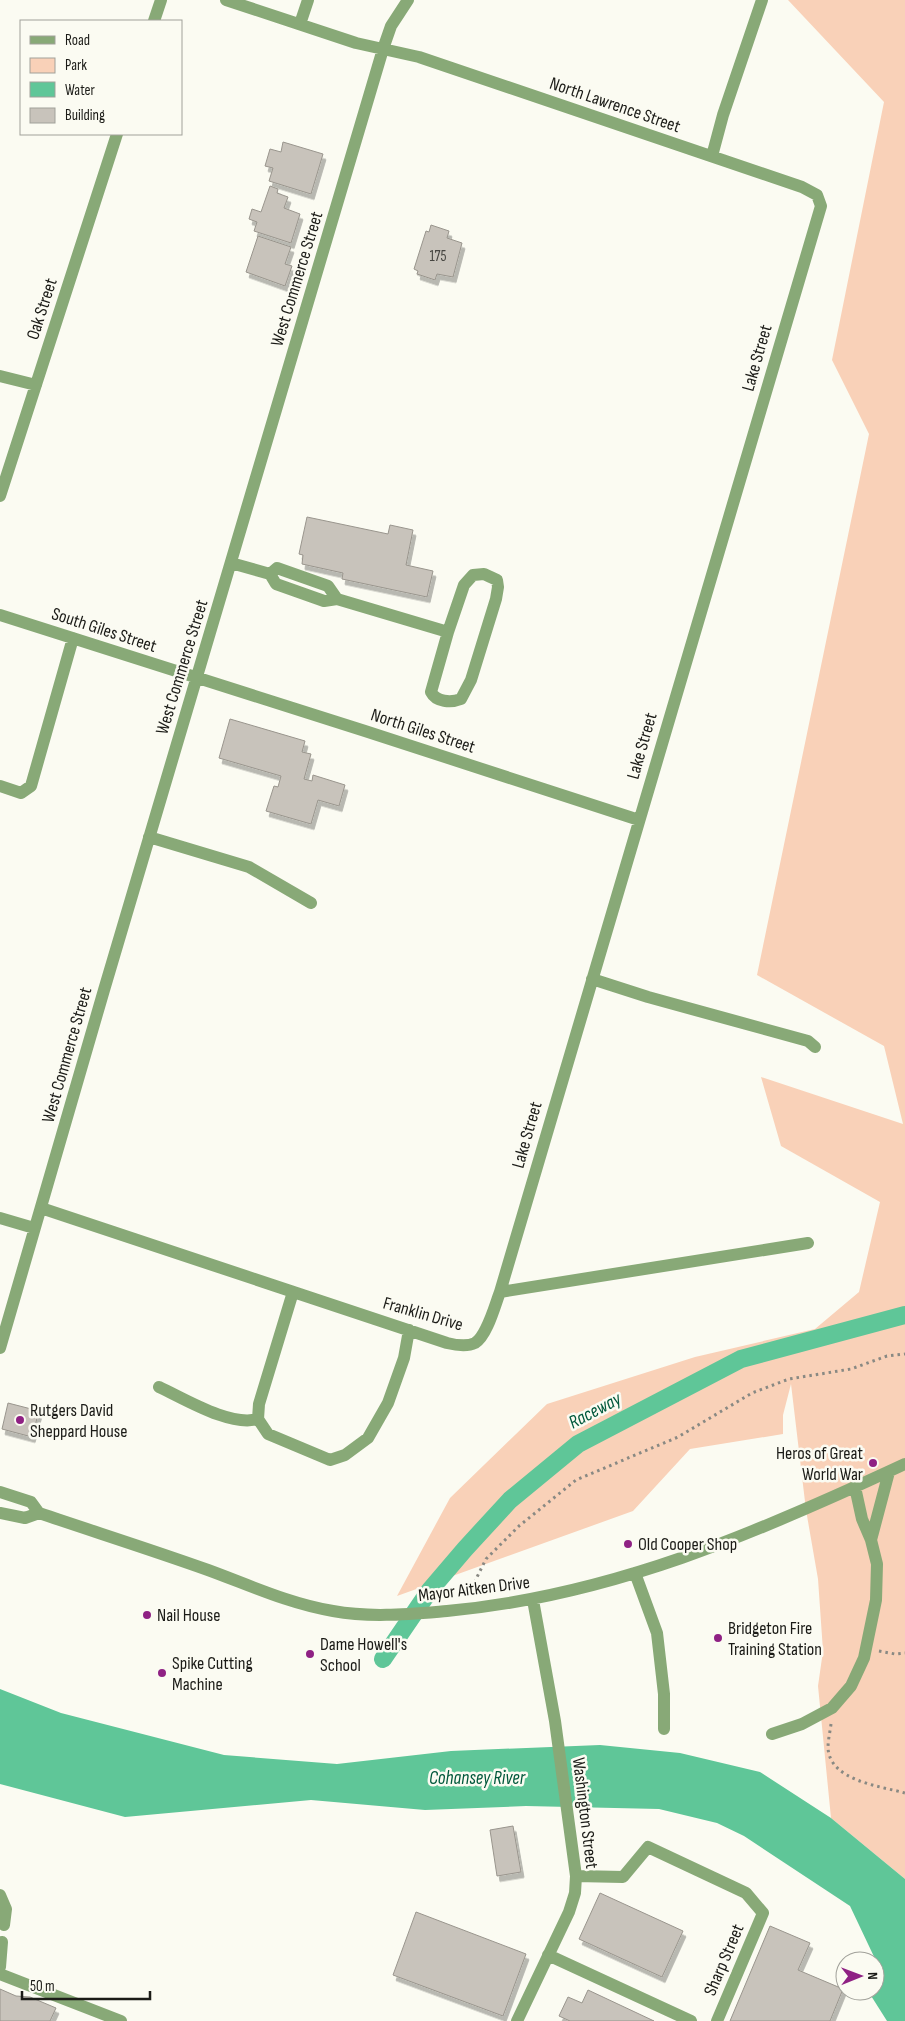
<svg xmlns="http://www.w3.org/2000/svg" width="905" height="2021" viewBox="0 0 905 2021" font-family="'Sofia Sans Condensed',sans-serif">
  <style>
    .green { fill: #f9d1b8 }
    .water { fill: #5fc698 }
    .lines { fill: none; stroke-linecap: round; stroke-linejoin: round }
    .canal { stroke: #5fc698; stroke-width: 18 }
    .building { fill: #c8c3bb; stroke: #99958d; filter: url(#shadow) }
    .path { stroke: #898983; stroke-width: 3; stroke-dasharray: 2.5 4; stroke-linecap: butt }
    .minor { stroke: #88a977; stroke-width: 12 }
    .poi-dot { fill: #8f2184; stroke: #fbfbf2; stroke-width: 2 }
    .labels { text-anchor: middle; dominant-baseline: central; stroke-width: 5; stroke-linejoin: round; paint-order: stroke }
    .number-label { font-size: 15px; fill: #464540 }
    .street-label { font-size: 18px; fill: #1b1b17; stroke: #fbfbf2 }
    .poi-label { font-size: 18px; fill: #1b1b17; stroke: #fbfbf2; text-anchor: start }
    .water-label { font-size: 19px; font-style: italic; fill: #00583b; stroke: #fbfbf2 }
  </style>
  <defs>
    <filter id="shadow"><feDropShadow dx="3" dy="5.5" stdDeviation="0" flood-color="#0004"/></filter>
  </defs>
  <rect width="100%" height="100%" fill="#fbfbf2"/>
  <!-- green -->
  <path class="green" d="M788 0H905V1879L831 1818 818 1686 823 1651 818 1579 806 1510 791 1384 783 1415V1434L690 1449 633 1511 397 1596 450 1498 547 1404 695 1357 815 1329 859 1292 880 1202 781 1146 761 1077 903 1124 884 1046 757 975 869 434 832 360 884 102Z"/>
  <!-- water -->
  <path class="water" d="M0 1689 61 1713 224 1755 337 1764 451 1751 600 1745 680 1753 760 1772 831 1818 905 1879V2021H887L868 1991H875V1967L877 1963 850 1906 744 1836 717 1823 659 1809 526 1806 425 1810 311 1800 125 1817 0 1784Z"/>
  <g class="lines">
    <!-- canal -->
    <path class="canal" d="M383 1659 430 1590 465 1549 510 1500 578 1444 741 1359 905 1315"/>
  </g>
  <!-- building -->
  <path class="building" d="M283 142 323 154 311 194 269 181 273 168 265 166 270 149 281 152Z
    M270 186 278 189 277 193 288 197 284 208 300 214 291 243 254 231 257 222 249 219 252 209 261 212Z
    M431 225 449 231 447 238 462 243 453 277 437 274 435 280 417 274 418 271 414 269 426 231 429 232Z
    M258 236 291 247 285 264 292 266 285 286 246 272Z
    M307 517 388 534 390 525 413 530 406 565 433 571 427 597 342 579 343 573 302 564 303 555 299 554Z
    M230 719 305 741 302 752 311 754 304 779 312 781 313 775 345 785 339 806 318 800 311 824 266 811 274 786 278 787 281 776 219 758Z
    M8 1403 39 1411 32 1437 2 1429Z
    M513 1826 521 1872 497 1876 490 1830Z
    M600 1893 683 1931 662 1977 579 1939Z
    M416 1912 526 1954 503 2016 393 1975Z
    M770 1926 810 1943 798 1970 843 1989 830 2021H730Z
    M0 1989 16 1996 30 1997 56 2008 50 2021H0Z
    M588 1990 654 2021H570L559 2016 568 1997 582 2003Z"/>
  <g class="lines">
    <!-- path -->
    <path class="path" d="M472 1595 473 1585 486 1559 519 1526 576 1480 678 1437 752 1393 789 1379 851 1369 887 1356 905 1354
      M879 1651 895 1654 905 1653
      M831 1724C830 1732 828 1740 828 1748 830 1781 880 1786 905 1793"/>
    <!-- minor -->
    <path class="minor" d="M154 21 161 0
      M300 24 308 0
      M712 156 723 115 762 0
      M0 376 36 385
      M0 496 117 134
      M231 563 270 574 276 584 324 601 337 599 328 586 277 568 270 574
      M337 599 448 632 431 692C436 702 451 703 461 699L471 680 496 599 498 587 497 580 484 574 473 575 464 585 448 632
      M0 615 365 731 639 820
      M0 786 21 793 31 786 73 638
      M149 837 249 867 311 903
      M592 979 648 997 808 1041 815 1047
      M41 1208 447 1343C455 1345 467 1347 475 1343 487 1336 495 1305 500 1292L821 206 817 195 802 187 419 57 356 43 226 0
      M0 1218 34 1228
      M293 1292 259 1404 258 1419 268 1434 330 1460 345 1455 368 1438 388 1403 404 1358 409 1330
      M500 1292 808 1243
      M0 1348 104 990 383 49 391 26 408 0
      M159 1387C185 1399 230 1427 258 1419
      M0 1492 31 1502 39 1513
      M0 1513 25 1518 39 1513C95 1532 152 1550 208 1570 249 1585 290 1604 333 1611 371 1618 410 1614 447 1611 611 1596 757 1533 905 1464
      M871 1540 889 1472
      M635 1573 657 1633 664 1694V1729
      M772 1734 802 1724 832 1708 851 1686 864 1658 876 1600 877 1564 871 1540 862 1519 855 1487
      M576 1876 623 1877 648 1847 746 1893 763 1913 717 2021
      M0 1895 6 1909 4 1925
      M548 1955 691 2021
      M0 1967 2 1942
      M0 1974 121 2021
      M517 2021 569 1912 575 1893 576 1876 555 1721 533 1600"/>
  </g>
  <!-- markers -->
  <g class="poi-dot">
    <circle cx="20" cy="1420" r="5"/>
    <circle cx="873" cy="1463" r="5"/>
    <circle cx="628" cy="1544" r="5"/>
    <circle cx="147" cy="1615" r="5"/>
    <circle cx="718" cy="1638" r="5"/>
    <circle cx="310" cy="1654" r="5"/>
    <circle cx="162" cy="1673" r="5"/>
  </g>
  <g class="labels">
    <!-- number labels -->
    <g class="number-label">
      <text x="438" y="256">175</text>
    </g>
    <!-- street labels -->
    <g class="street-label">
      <text transform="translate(615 105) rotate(19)">North Lawrence Street</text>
      <text transform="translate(297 279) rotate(-73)">West Commerce Street</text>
      <text transform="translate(42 309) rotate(-72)">Oak Street</text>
      <text transform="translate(757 358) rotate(-74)">Lake Street</text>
      <text transform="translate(104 630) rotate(18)">South Giles Street</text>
      <text transform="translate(182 667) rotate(-73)">West Commerce Street</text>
      <text transform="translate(423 731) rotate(18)">North Giles Street</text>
      <text transform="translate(642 746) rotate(-74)">Lake Street</text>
      <text transform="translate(67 1055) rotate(-74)">West Commerce Street</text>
      <text transform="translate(527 1135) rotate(-74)">Lake Street</text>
      <text transform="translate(423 1314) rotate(16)">Franklin Drive</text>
      <text transform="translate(474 1589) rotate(-7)">Mayor Aitken Drive</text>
      <text transform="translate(585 1813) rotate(83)">Washington Street</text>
      <text transform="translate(724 1960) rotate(-67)">Sharp Street</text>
    </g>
    <!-- poi labels -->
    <g class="poi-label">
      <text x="30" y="1410">Rutgers David<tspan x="30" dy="21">Sheppard House</tspan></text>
      <text x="863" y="1453" text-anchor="end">Heros of Great<tspan x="863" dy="21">World War</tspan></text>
      <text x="638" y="1544">Old Cooper Shop</text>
      <text x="157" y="1615">Nail House</text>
      <text x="728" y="1628">Bridgeton Fire<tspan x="728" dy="21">Training Station</tspan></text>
      <text x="320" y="1644">Dame Howell's<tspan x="320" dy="21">School</tspan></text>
      <text x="172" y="1663">Spike Cutting<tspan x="172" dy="21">Machine</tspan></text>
    </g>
    <!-- water labels -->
    <g class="water-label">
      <text transform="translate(595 1411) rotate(-28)">Raceway</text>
      <text x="477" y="1778">Cohansey River</text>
    </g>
  </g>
  <!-- legend -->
  <rect x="20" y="20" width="162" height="115" fill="#fbfbf2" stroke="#a1a19a"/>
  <rect x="30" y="36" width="25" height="8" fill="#88a977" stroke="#a1a19a"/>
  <text x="65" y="45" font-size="15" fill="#1b1b17">Road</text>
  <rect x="30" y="58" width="25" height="15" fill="#f9d1b8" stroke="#a1a19a"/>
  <text x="65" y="70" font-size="15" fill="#1b1b17">Park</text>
  <rect x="30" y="82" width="25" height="15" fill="#5fc698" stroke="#a1a19a"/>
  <text x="65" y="95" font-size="15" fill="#1b1b17">Water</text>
  <rect x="30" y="108" width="25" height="15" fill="#c8c3bb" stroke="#a1a19a"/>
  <text x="65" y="120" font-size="15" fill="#1b1b17">Building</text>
  <!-- north arrow -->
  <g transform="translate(860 1976) rotate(89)"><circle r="24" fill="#fbfbf2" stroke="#a1a19a"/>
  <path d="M0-4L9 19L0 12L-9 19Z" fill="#8f2184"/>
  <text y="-8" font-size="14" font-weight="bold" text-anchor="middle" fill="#1b1b17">N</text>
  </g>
  <!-- scale -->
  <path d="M22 1991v8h128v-8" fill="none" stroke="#1b1b17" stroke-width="2.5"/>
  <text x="30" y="1991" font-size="15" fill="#1b1b17" stroke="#fbfbf2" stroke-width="4" paint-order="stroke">50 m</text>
</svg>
